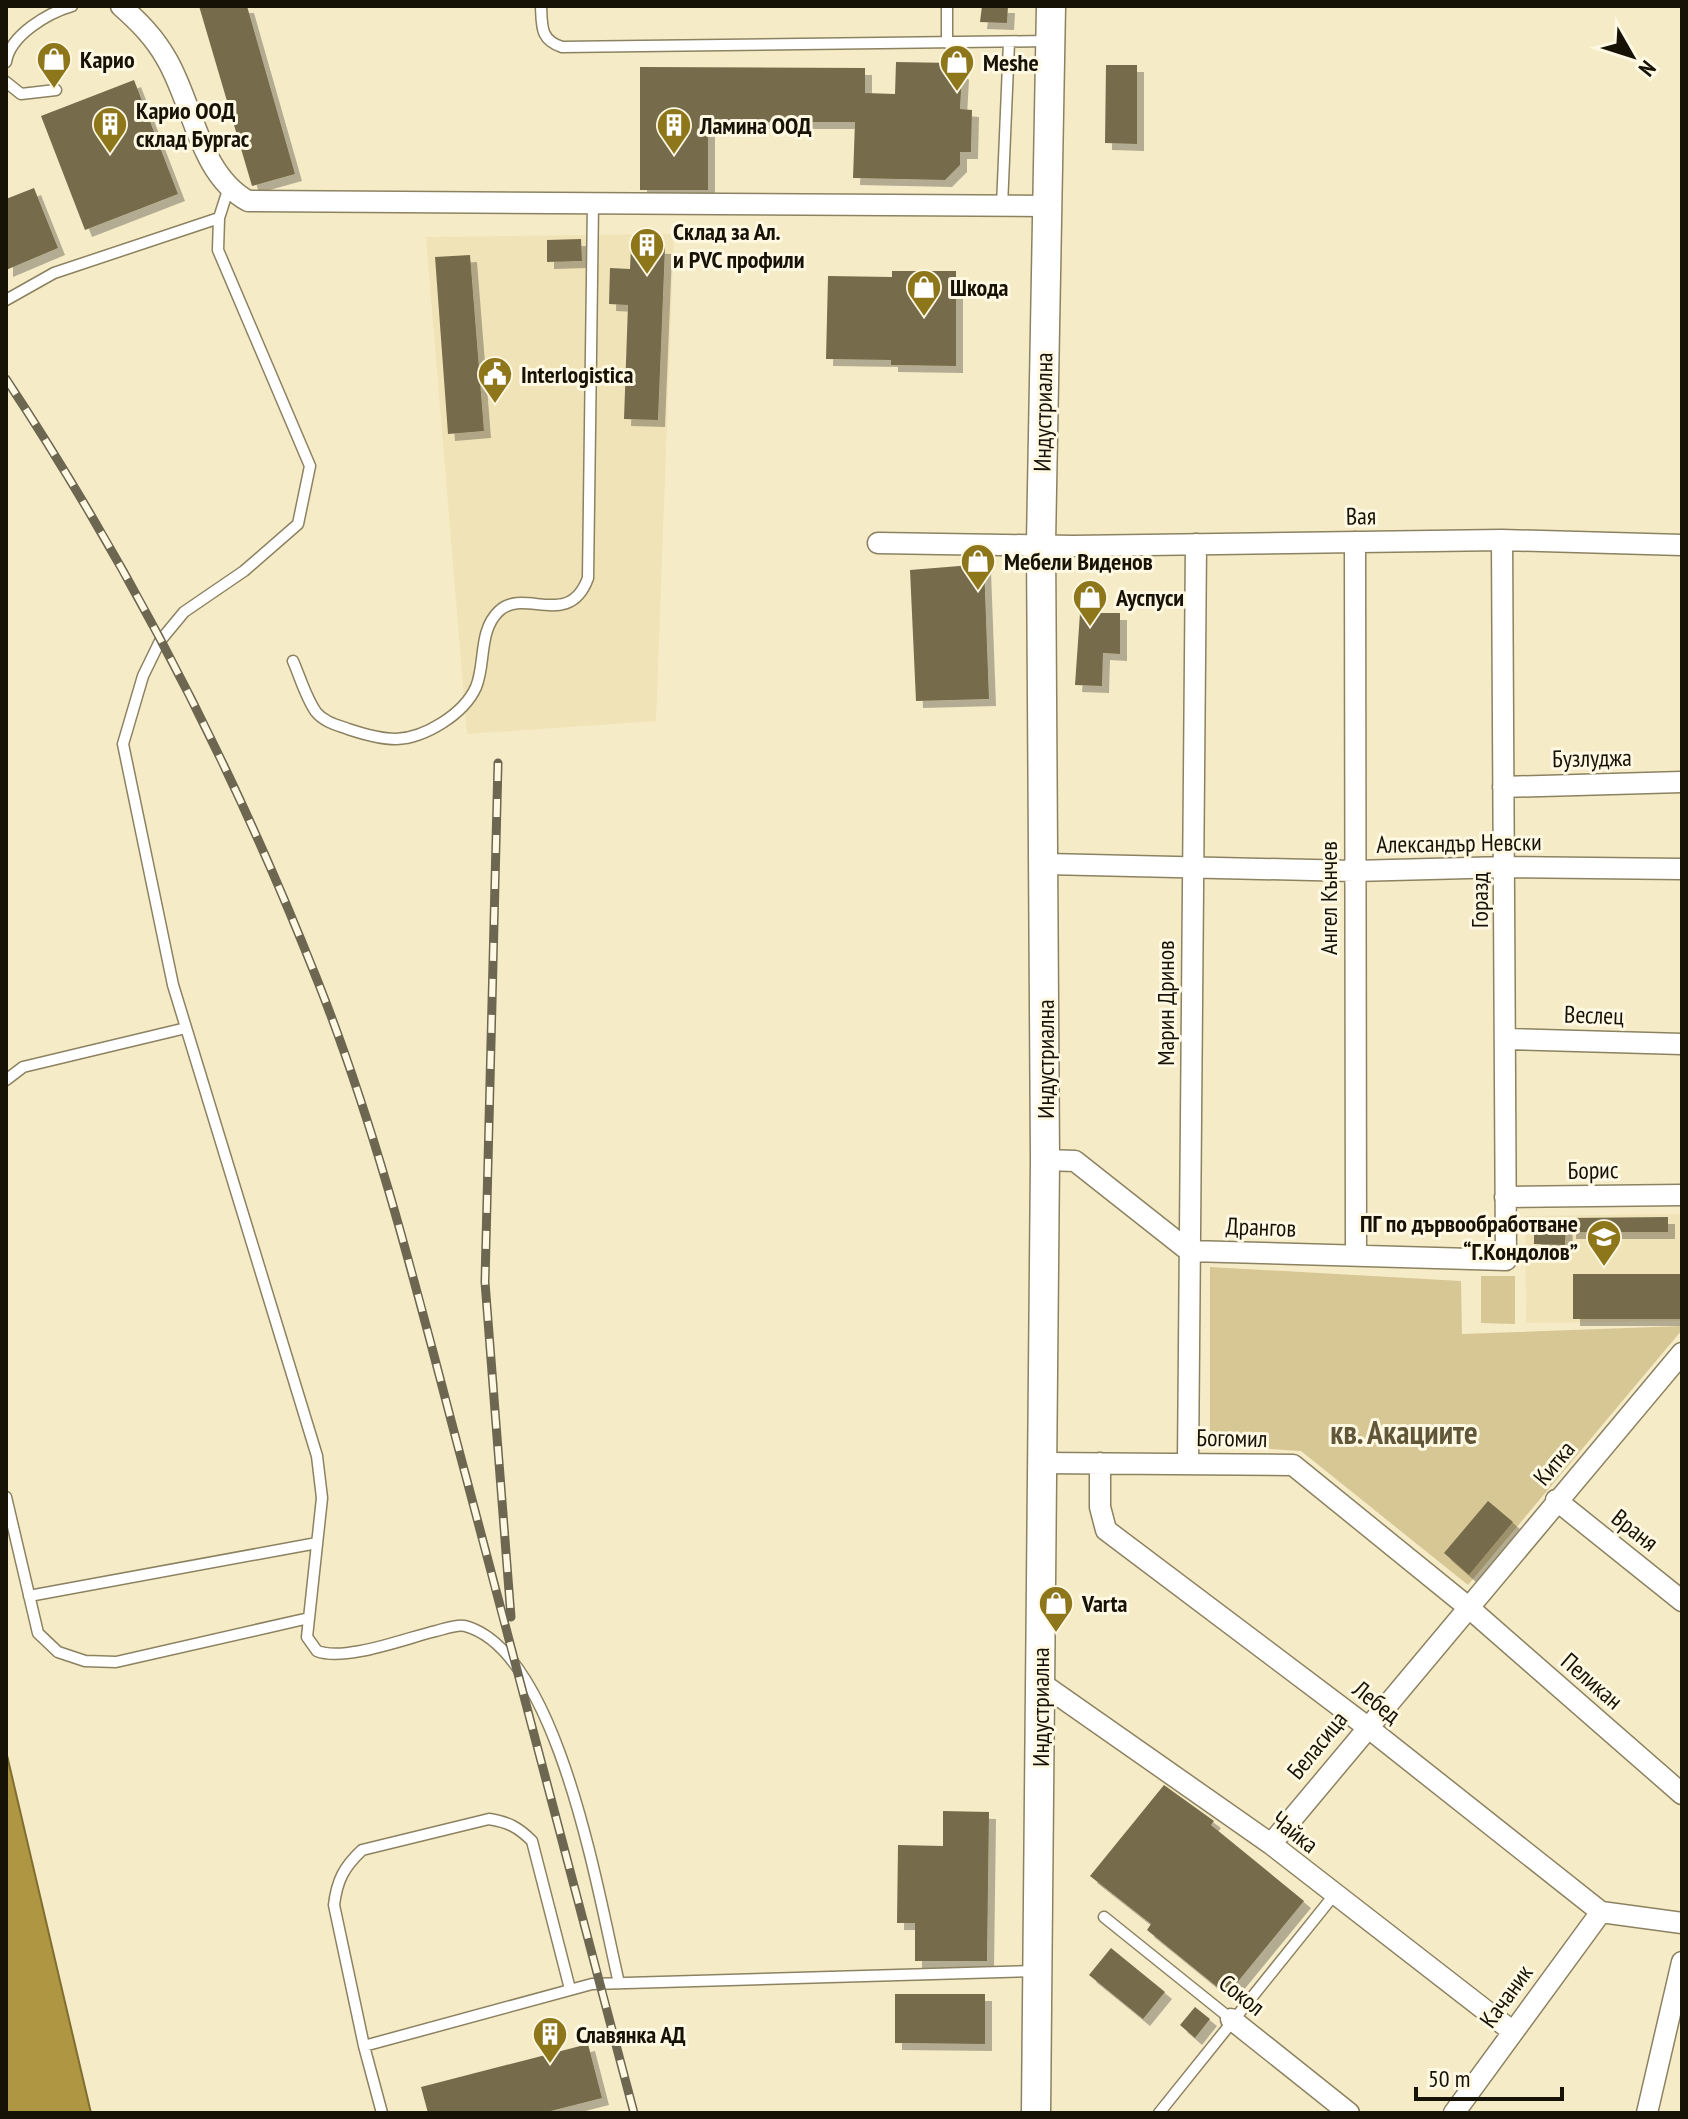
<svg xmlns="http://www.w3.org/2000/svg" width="1688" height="2119" viewBox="0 0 1688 2119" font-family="'PT Sans Narrow',sans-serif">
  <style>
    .built { fill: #f0e3b7 }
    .green { fill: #d7c794 }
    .water { fill: #ae9643; stroke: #806e31; stroke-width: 2 }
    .building { fill: #766c4c; filter: url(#shadow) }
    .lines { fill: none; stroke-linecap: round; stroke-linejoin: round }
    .lane-casing { stroke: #8c8261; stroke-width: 13 }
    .street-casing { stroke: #8c8261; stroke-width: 23 }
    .secondary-casing { stroke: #8c8261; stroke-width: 31 }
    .lane { stroke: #fff; stroke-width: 10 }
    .street { stroke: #fff; stroke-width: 20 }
    .secondary { stroke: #fff; stroke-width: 28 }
    .rail-casing { stroke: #6d6651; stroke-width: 9 }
    .rail { stroke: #fff8e3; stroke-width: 6; stroke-dasharray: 18; stroke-linecap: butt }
    .labels { text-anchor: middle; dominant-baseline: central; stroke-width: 6; stroke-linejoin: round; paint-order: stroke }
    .poi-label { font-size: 24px; font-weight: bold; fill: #161206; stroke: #fff8e3; text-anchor: start }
    .street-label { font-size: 24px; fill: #161206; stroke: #fff8e3 }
    .district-label { font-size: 32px; font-weight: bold; fill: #615738; stroke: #fff8e3 }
  </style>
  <defs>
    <filter id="shadow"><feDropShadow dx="7" dy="7" stdDeviation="0" flood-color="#0004"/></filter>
  </defs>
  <rect width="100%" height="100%" fill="#f6ebc7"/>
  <!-- built -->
  <path class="built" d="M674 234 656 721 467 734 426 237Z
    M1682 1214V1321L1526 1323 1525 1216Z"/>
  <!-- green -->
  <path class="green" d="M1210 1267 1461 1281 1462 1334 1682 1326V1330L1468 1585 1301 1451 1210 1445Z
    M1481 1276H1515V1324L1481 1323Z"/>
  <!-- water -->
  <path class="water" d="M6 1751 91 2113H6Z"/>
  <!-- building -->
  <path class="building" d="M199 6H247L295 174 252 186Z
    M982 6H1008L1007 23 980 22Z
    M896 62 953 63 962 73 960 109 972 110 971 152H960V165L945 180 853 178 855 122H708V190H640V67L865 68V93L895 94Z
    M1106 65H1137V144L1105 143Z
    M134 80 178 194 85 230 41 116Z
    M34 188 58 248 6 270V199Z
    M581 239 582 261 547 262V240Z
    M631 246 665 247 658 420 624 419 628 305 609 304 610 268 630 269Z
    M470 255 484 431 448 434 435 257Z
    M892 271H956V366L891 365V360L826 359 828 276 892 277Z
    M984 564 989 699 916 701 910 570Z
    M1080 613H1120V654L1103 653 1102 686 1075 685Z
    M1668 1217V1232H1569V1218Z
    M1534 1221 1566 1222 1565 1245 1534 1244Z
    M1573 1274H1682V1319H1573Z
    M1488 1501 1513 1522 1469 1575 1444 1553Z
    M1164 1785 1214 1821 1211 1825 1304 1901 1227 1995 1147 1930 1151 1924 1090 1876Z
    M943 1811 989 1812 987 1961H915V1923H897L898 1845 943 1846Z
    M1111 1948 1165 1992 1143 2019 1089 1975Z
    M895 1994H985V2044L895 2043Z
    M1195 2007 1210 2019 1195 2038 1180 2025Z
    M588 2044 602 2098 543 2113H428L421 2087Z"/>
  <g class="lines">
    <!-- lane casing -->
    <g class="lane-casing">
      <path id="lane" d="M541 6C542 26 540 40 562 47L1048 41
        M947 6V43
        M6 62C10 35 48 13 72 6
        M6 82 21 94 56 90
        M228 190 219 218 218 250 310 466 298 524 244 571 184 612 160 641 143 676 123 744 173 985 317 1456 322 1498 307 1637 317 1651C345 1662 406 1638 436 1631 444 1629 457 1624 465 1626 559 1651 599 1899 619 1983
        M1002 206 1009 42
        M6 300 54 273 219 218
        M293 661C300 677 306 698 316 712 324 722 337 725 348 729 363 734 380 739 396 739 425 738 464 714 476 687 486 663 478 631 499 611 524 587 569 630 588 578L593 203
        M6 1080 23 1067 186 1028
        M6 1497 38 1633 58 1652 85 1661 116 1662 309 1618
        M29 1596 317 1543
        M1104 1917 1231 2019
        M364 2046 334 1905C337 1880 344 1867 362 1850L489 1819C508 1822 518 1827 532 1841L570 1989
        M382 2113 364 2046 592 1984 1037 1971
        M1159 2113 1334 1895"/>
    </g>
    <!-- street casing -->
    <g class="street-casing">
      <path id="street" d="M121 6C139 22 154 37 166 58 193 103 199 174 248 201L1047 206
        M1355 542 1356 1255
        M878 543 1073 546 1502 540 1682 545
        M1503 787 1682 782
        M1046 864 1354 871 1506 867 1682 869
        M1505 1039 1682 1044
        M1045 1160 1075 1161 1189 1251 1506 1260 1502 540
        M1505 1197 1682 1195
        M1041 1463 1293 1465 1468 1607 1682 1794
        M1100 1463V1507L1106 1530 1366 1726 1601 1912 1682 1923
        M1188 1463 1196 544
        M1556 1500 1682 1601
        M1041 1683 1271 1844 1512 2031
        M1271 1844 1682 1353
        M1231 2019 1349 2113
        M1454 2113 1601 1912
        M1647 2113 1682 1962"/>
    </g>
    <!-- secondary casing -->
    <g class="secondary-casing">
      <path id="secondary" d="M1036 2113 1045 1160 1041 543 1051 6"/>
    </g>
    <!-- lane -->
    <use href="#lane" class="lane"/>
    <!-- street -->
    <use href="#street" class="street"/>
    <!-- secondary -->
    <use href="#secondary" class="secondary"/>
    <!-- rail casing -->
    <g class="rail-casing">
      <path id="rail" d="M6 379C131 568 235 772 318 982 381 1141 421 1308 465 1473 521 1686 578 1900 634 2113
        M498 763 485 1282 511 1617"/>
    </g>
    <!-- rail -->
    <use href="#rail" class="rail"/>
  </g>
  <!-- icons -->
  <defs>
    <g id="shop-pin" transform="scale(1.8)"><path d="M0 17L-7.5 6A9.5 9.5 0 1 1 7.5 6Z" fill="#8e761a" stroke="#fff8e3"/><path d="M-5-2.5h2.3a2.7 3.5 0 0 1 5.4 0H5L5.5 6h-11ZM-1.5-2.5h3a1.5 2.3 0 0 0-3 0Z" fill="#fff"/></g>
    <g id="building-pin" transform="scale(1.8)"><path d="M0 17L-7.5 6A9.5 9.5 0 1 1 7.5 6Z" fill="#8e761a" stroke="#fff8e3"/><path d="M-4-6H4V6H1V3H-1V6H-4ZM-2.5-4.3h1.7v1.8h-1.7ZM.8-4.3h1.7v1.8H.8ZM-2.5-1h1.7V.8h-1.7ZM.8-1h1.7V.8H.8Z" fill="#fff"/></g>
    <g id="civic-pin" transform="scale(1.8)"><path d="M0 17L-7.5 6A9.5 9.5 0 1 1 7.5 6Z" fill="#8e761a" stroke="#fff8e3"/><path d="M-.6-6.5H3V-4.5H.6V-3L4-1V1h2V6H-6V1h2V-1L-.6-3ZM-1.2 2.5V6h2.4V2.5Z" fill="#fff"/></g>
    <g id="school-pin" transform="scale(1.8)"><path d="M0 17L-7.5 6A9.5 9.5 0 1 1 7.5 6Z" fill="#8e761a" stroke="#fff8e3"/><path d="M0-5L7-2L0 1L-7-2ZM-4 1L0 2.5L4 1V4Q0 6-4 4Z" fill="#fff"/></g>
  </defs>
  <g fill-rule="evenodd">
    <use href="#shop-pin" x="54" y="59"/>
    <use href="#shop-pin" x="957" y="62"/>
    <use href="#building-pin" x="110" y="124"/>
    <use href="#building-pin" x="674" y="125"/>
    <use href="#building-pin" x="647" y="245"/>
    <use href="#shop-pin" x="924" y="287"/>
    <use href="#civic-pin" x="495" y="374"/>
    <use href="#shop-pin" x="978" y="561"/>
    <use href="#shop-pin" x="1090" y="597"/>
    <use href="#school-pin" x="1604" y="1237"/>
    <use href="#shop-pin" x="1056" y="1603"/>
    <use href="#building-pin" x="550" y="2034"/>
  </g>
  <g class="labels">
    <!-- poi labels -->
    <g class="poi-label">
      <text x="80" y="59">Карио</text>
      <text x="983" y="62">Meshe</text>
      <text x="136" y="110">Карио ООД<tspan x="136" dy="28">склад Бургас</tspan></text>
      <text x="700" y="125">Ламина ООД</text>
      <text x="673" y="231">Склад за Ал.<tspan x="673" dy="28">и PVC профили</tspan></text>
      <text x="950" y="287">Шкода</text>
      <text x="521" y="374">Interlogistica</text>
      <text x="1004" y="561">Мебели Виденов</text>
      <text x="1116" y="597">Ауспуси</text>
      <text x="1578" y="1223" text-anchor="end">ПГ по дървообработване<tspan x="1578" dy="28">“Г.Кондолов”</tspan></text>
      <text x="1082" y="1603">Varta</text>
      <text x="576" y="2034">Славянка АД</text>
    </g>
    <!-- street labels -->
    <g class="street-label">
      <text transform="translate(1043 412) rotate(-89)">Индустриална</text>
      <text transform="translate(1361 516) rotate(-1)">Вая</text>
      <text transform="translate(1592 758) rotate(-1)">Бузлуджа</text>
      <text transform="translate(1459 843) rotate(-1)">Александър Невски</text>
      <text transform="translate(1328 898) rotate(-90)">Ангел Кънчев</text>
      <text transform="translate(1479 900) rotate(-90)">Горазд</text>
      <text transform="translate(1165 1003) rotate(-90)">Марин Дринов</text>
      <text transform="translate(1594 1015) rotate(2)">Веслец</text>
      <text transform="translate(1045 1059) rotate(-90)">Индустриална</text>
      <text transform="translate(1593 1170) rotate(-1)">Борис</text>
      <text transform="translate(1261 1227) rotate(2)">Дрангов</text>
      <text transform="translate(1232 1438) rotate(1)">Богомил</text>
      <text transform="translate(1554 1463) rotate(-50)">Китка</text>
      <text transform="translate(1635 1530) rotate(38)">Враня</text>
      <text transform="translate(1592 1681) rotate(41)">Пеликан</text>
      <text transform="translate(1377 1702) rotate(38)">Лебед</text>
      <text transform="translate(1040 1707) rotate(-90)">Индустриална</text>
      <text transform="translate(1317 1745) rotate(-51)">Беласица</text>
      <text transform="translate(1295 1832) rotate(38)">Чайка</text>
      <text transform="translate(1242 1995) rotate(38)">Сокол</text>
      <text transform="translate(1506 1996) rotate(-54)">Качаник</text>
    </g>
    <!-- district labels -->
    <g class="district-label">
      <text x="1404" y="1432">кв. Акациите</text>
    </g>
  </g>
  <!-- border -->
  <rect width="1688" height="2119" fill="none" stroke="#161206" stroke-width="16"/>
  <!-- north arrow -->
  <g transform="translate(1632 56) rotate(129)" stroke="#fff8e3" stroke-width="6" paint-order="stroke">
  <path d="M0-6L14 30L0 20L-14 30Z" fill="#161206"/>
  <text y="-12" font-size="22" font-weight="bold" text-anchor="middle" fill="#161206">N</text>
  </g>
  <!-- scale -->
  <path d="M1416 2087v12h146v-12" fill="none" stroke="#161206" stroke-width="4"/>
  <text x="1428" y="2087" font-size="24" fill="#161206" stroke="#fff8e3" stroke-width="6" paint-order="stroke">50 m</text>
</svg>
